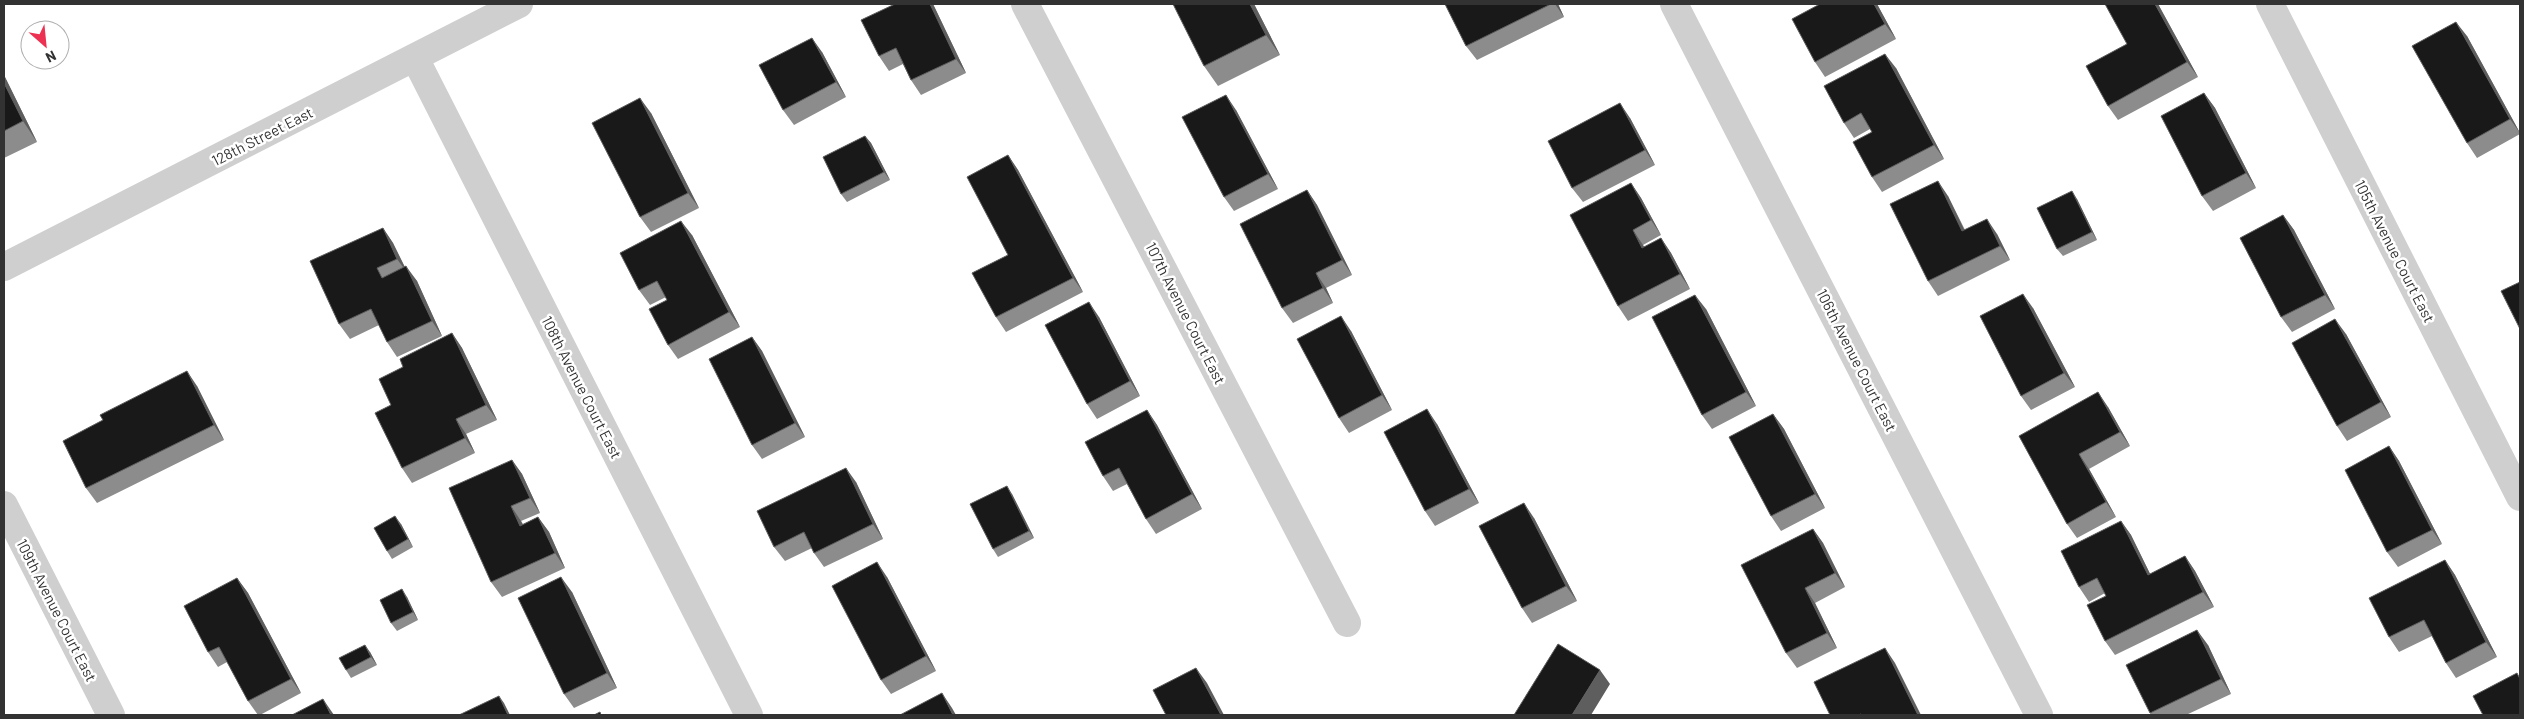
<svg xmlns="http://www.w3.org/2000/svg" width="2524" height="719" viewBox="0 0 2524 719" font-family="Barlow,sans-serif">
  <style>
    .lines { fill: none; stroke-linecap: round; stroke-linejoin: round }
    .minor { stroke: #cfcfcf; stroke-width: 28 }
    .wall { fill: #8c8c8c }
    .shaded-wall { fill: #5e5e5e }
    .building { fill: #191919; stroke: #5e5e5e }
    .labels { text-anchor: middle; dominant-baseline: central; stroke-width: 5; stroke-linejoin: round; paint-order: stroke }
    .street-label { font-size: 15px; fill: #323232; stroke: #fff }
  </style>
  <rect width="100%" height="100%" fill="#fff"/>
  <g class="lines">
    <!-- minor -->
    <path class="minor" d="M1025 4 1347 623
      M1674 4 2039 715
      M2270 4 2520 497
      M415 58 749 715
      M4 267 519 4
      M4 505 111 715"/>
  </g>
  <!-- wall -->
  <path class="wall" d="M933 4 966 73 921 95 911 80 903 64 889 71 879 56Z
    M1254 4 1280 55 1218 86 1204 66Z
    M1445 4H1558L1564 17 1477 60 1466 46Z
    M1877 4 1896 39 1825 77 1815 62Z
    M2158 4 2198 77 2118 120 2108 106 2127 44Z
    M2467 36 2520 133V134L2477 158 2467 143Z
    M822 52 846 97 794 125 783 110Z
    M1896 68 1944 159 1882 192 1872 177V132L1870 129 1854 138 1844 123Z
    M4 75 37 142 4 158Z
    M2204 93 2215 108 2256 188 2213 211 2202 196Z
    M1236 110 1278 189 1234 211 1224 197Z
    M651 113 699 208 651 232 640 217Z
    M1630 118 1655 165 1583 202 1572 188Z
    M865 136 871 143 890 180 847 202 841 194Z
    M1008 155 1018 170 1083 292 1006 332 996 317 1008 255Z
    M1631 183 1641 198 1661 235 1643 245 1644 247 1661 238 1671 253 1690 289 1628 321 1618 306Z
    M1307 190 1317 205 1352 275 1326 288 1333 303 1293 323 1282 308Z
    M1948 196 1965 230 1997 234 2010 260 1938 296 1928 281Z
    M2077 199 2097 240 2063 256 2057 249Z
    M2283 215 2294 230 2335 309 2292 332 2281 317Z
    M383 228 393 243 405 267 417 281 442 336 397 357 387 342 379 325 350 339 339 324Z
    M692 235 740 327 678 359 668 345 667 300 666 297 650 305 639 290Z
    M2033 308 2075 387 2031 410 2021 396Z
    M1706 309 1756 406 1712 429 1702 415Z
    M1099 317 1140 396 1097 419 1087 404Z
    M1351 331 1392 410 1349 433 1339 418Z
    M452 333 462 348 497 420 466 434 475 453 412 483 402 468 391 405 403 367Z
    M2346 334 2391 417 2347 441 2337 426Z
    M752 337 762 351 805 437 762 459 752 445Z
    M197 386 224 440 97 503 86 488Z
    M2108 407 2130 446 2089 469 2116 517 2077 538 2067 524 2019 436Z
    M1147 410 1157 425 1202 509 1156 534 1146 519 1127 484 1113 491 1103 476Z
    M1773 414 1784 429 1825 508 1781 531 1771 516Z
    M1437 424 1479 503 1435 526 1425 511Z
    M2389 446 2399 461 2442 544 2398 567 2387 552Z
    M512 460 522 474 540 513 521 521 523 524 538 517 549 532 565 568 502 597 491 582Z
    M856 482 883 539 824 567 814 553 812 548 785 561 774 547Z
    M1012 494 1034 538 998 557 993 549Z
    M1534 518 1577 601 1532 623 1522 608Z
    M2121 521 2131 535 2150 574 2185 556 2195 571 2214 607 2115 655 2105 641 2106 596 2105 593 2089 602 2079 587Z
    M401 524 413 547 392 559 387 551Z
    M1813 529 1823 543 1845 587 1815 603 1837 648 1797 668 1786 653Z
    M2445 560 2455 575 2497 657 2456 678 2446 663 2432 636 2399 652 2389 637Z
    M887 577 936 671 891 694 881 680Z
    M237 578 248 593 301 693 260 715H258L248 701 227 662 218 667 208 652Z
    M572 592 617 688 574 708 564 694Z
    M407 597 418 620 397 631 391 623Z
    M2208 645 2231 694 2186 715H2151L2150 713Z
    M370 652 377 665 351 678 346 670Z"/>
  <!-- shaded-wall -->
  <path class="shaded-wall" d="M930 4H933L966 73 956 59Z
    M1250 4H1254L1280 55 1266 35Z
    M1555 4H1558L1564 17Z
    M1874 4H1877L1896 39 1885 24Z
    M2155 4H2158L2198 77 2187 62Z
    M2456 22 2467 36 2520 133 2510 119Z
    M812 38 822 52 846 97 836 82Z
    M1885 54 1896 68 1944 159 1934 145Z
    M4 75 37 142 23 121 4 83Z
    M2204 93 2215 108 2256 188 2246 173Z
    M1226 95 1236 110 1278 189 1268 174Z
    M640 98 651 113 699 208 688 193Z
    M1620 103 1630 118 1655 165 1645 150Z
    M865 136 871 143 890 180 884 172Z
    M1008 155 1018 170 1083 292 1073 278Z
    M1938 181 1948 196 1972 246 1962 231Z
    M1631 183 1641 198 1661 235 1651 220Z
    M1307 190 1317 205 1352 275 1342 260Z
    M2072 191 2077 199 2097 240 2092 232Z
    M2283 215 2294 230 2335 309 2325 295Z
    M1987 219 1997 234 2010 260 2000 246Z
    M681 221 692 235 740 327 729 312Z
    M383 228 393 243 408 274 397 259Z
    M1633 230 1643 245 1652 263 1642 248Z
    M1661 238 1671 253 1690 289 1680 274Z
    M406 266 417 281 442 336 432 321Z
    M1316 273 1326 288 1333 303 1323 288Z
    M2023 294 2033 308 2075 387 2064 373Z
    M1695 295 1706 309 1756 406 1746 392Z
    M1089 302 1099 317 1140 396 1130 381Z
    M1341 316 1351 331 1392 410 1382 395Z
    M2335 319 2346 334 2391 417 2381 402Z
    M452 333 462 348 497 420 486 405Z
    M752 337 762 351 805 437 795 423Z
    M187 371 197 386 224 440 214 425Z
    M2098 392 2108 407 2130 446 2120 432Z
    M1427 409 1437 424 1479 503 1469 489Z
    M1147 410 1157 425 1202 509 1192 494Z
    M1773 414 1784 429 1825 508 1815 494Z
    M456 419 466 434 475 453 465 438Z
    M2389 446 2399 461 2442 544 2432 530Z
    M2079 454 2089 469 2116 517 2106 502Z
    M512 460 522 474 540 513 530 498Z
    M846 468 856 482 883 539 873 524Z
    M1007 486 1012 494 1034 538 1029 531Z
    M1524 503 1534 518 1577 601 1566 586Z
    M511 506 521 521 530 541 520 526Z
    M395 516 401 524 413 547 408 539Z
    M538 517 549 532 565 568 555 553Z
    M2121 521 2131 535 2158 590 2148 575Z
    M1813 529 1823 543 1845 587 1835 573Z
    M2185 556 2195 571 2214 607 2203 592Z
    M2445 560 2455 575 2497 657 2486 642Z
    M877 562 887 577 936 671 926 656Z
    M561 577 572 592 617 688 607 673Z
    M237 578 248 593 301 693 291 679Z
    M1805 588 1815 603 1837 648 1827 633Z
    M402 589 407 597 418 620 413 612Z
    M2197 630 2208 645 2231 694 2221 679Z
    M365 645 370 652 377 665 371 657Z
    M1885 648 1895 663 1921 715H1918Z
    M1196 668 1207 683 1224 715H1221Z
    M1600 670 1610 684 1591 715H1572Z
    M942 693 952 708 956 715H953Z
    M499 696 504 703 510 715H508Z
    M323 699 334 715H331Z"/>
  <!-- building -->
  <path class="building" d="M895 4H930L956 59 911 80 896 48 879 56 861 20Z
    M1173 4H1250L1266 35 1204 66Z
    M1445 4H1551L1466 46Z
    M1820 4H1874L1885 24 1815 62 1792 19Z
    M2105 4H2155L2187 62 2108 106 2086 66 2127 44Z
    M2456 22 2510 119 2467 143 2412 46Z
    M812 38 836 82 783 110 759 65Z
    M1885 54 1934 145 1872 177 1853 142 1872 132 1861 113 1844 123 1824 86Z
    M4 83 23 121 4 131Z
    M2204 93 2246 173 2202 196 2161 116Z
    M1226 95 1268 174 1224 197 1182 117Z
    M640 98 688 193 640 217 592 123Z
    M1620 103 1645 150 1572 188 1548 141Z
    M865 136 884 172 841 194 823 157Z
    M1008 155 1073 278 996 317 972 273 1008 255 967 177Z
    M1938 181 1962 231 1987 219 2000 246 1928 281 1890 204Z
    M1631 183 1651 220 1633 230 1642 248 1661 238 1680 274 1618 306 1570 215Z
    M1307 190 1342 260 1316 273 1323 288 1282 308 1240 224Z
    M2072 191 2092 232 2057 249 2037 208Z
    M2283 215 2325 295 2281 317 2240 238Z
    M681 221 729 312 668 345 649 309 667 300 657 281 639 290 620 253Z
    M383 228 397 259 377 268 382 278 406 266 432 321 387 342 371 309 339 324 310 261Z
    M2520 282V329L2501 291Z
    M2023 294 2064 373 2021 396 1980 316Z
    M1695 295 1746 392 1702 415 1652 317Z
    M1089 302 1130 381 1087 404 1045 325Z
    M1341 316 1382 395 1339 418 1297 339Z
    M2335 319 2381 402 2337 426 2292 343Z
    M452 333 486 405 456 419 465 438 402 468 375 413 391 405 379 379 403 367 400 359Z
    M752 337 795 423 752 445 709 359Z
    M187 371 214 425 86 488 63 441 103 420 100 415Z
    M2098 392 2120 432 2079 454 2106 502 2067 524 2019 436Z
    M1427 409 1469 489 1425 511 1384 432Z
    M1147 410 1192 494 1146 519 1119 468 1103 476 1085 442Z
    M1773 414 1815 494 1771 516 1729 437Z
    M2389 446 2432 530 2387 552 2345 470Z
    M512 460 530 498 511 506 520 526 538 517 555 553 491 582 449 488Z
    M846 468 873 524 814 553 804 532 774 547 757 511Z
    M1007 486 1029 531 993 549 970 504Z
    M1524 503 1566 586 1522 608 1479 526Z
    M395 516 408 539 387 551 374 528Z
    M2121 521 2148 575 2185 556 2203 592 2105 641 2087 605 2106 596 2097 578 2079 587 2061 551Z
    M1813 529 1835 573 1805 588 1827 633 1786 653 1741 565Z
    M2445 560 2486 642 2446 663 2424 620 2389 637 2369 598Z
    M877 562 926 656 881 680 832 586Z
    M561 577 607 673 564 694 518 598Z
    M237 578 291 679 248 701 219 647 208 652 184 606Z
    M402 589 413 612 391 623 380 600Z
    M2197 630 2221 679 2150 713 2126 665Z
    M1558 644 1600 670 1572 715H1514Z
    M365 645 371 657 346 670 339 658Z
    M1885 648 1918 715H1862L1861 714 1858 715H1830L1814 682Z
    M1196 668 1221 715H1166L1153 690Z
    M2517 673 2520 679V715H2483L2473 696Z
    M942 693 953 715H900Z
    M499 696 508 715H459Z
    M323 699 331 715H292Z
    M600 712 601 715H594Z"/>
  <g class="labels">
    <!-- street labels -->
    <g class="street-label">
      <text transform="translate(262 136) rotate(-27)">128th Street East</text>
      <text transform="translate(2395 251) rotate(63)">105th Avenue Court East</text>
      <text transform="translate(1186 313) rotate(63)">107th Avenue Court East</text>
      <text transform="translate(1857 360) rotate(63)">106th Avenue Court East</text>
      <text transform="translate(582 387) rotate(63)">108th Avenue Court East</text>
      <text transform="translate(57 610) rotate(63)">109th Avenue Court East</text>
    </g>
  </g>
  <!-- border -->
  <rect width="2524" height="719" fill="none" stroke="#323232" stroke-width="10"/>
  <!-- north arrow -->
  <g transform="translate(45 45) rotate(153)"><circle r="24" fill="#ffffff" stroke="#adadad"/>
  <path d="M0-4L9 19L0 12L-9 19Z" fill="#ed3152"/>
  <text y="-8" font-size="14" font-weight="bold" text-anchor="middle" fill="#323232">N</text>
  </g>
</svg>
